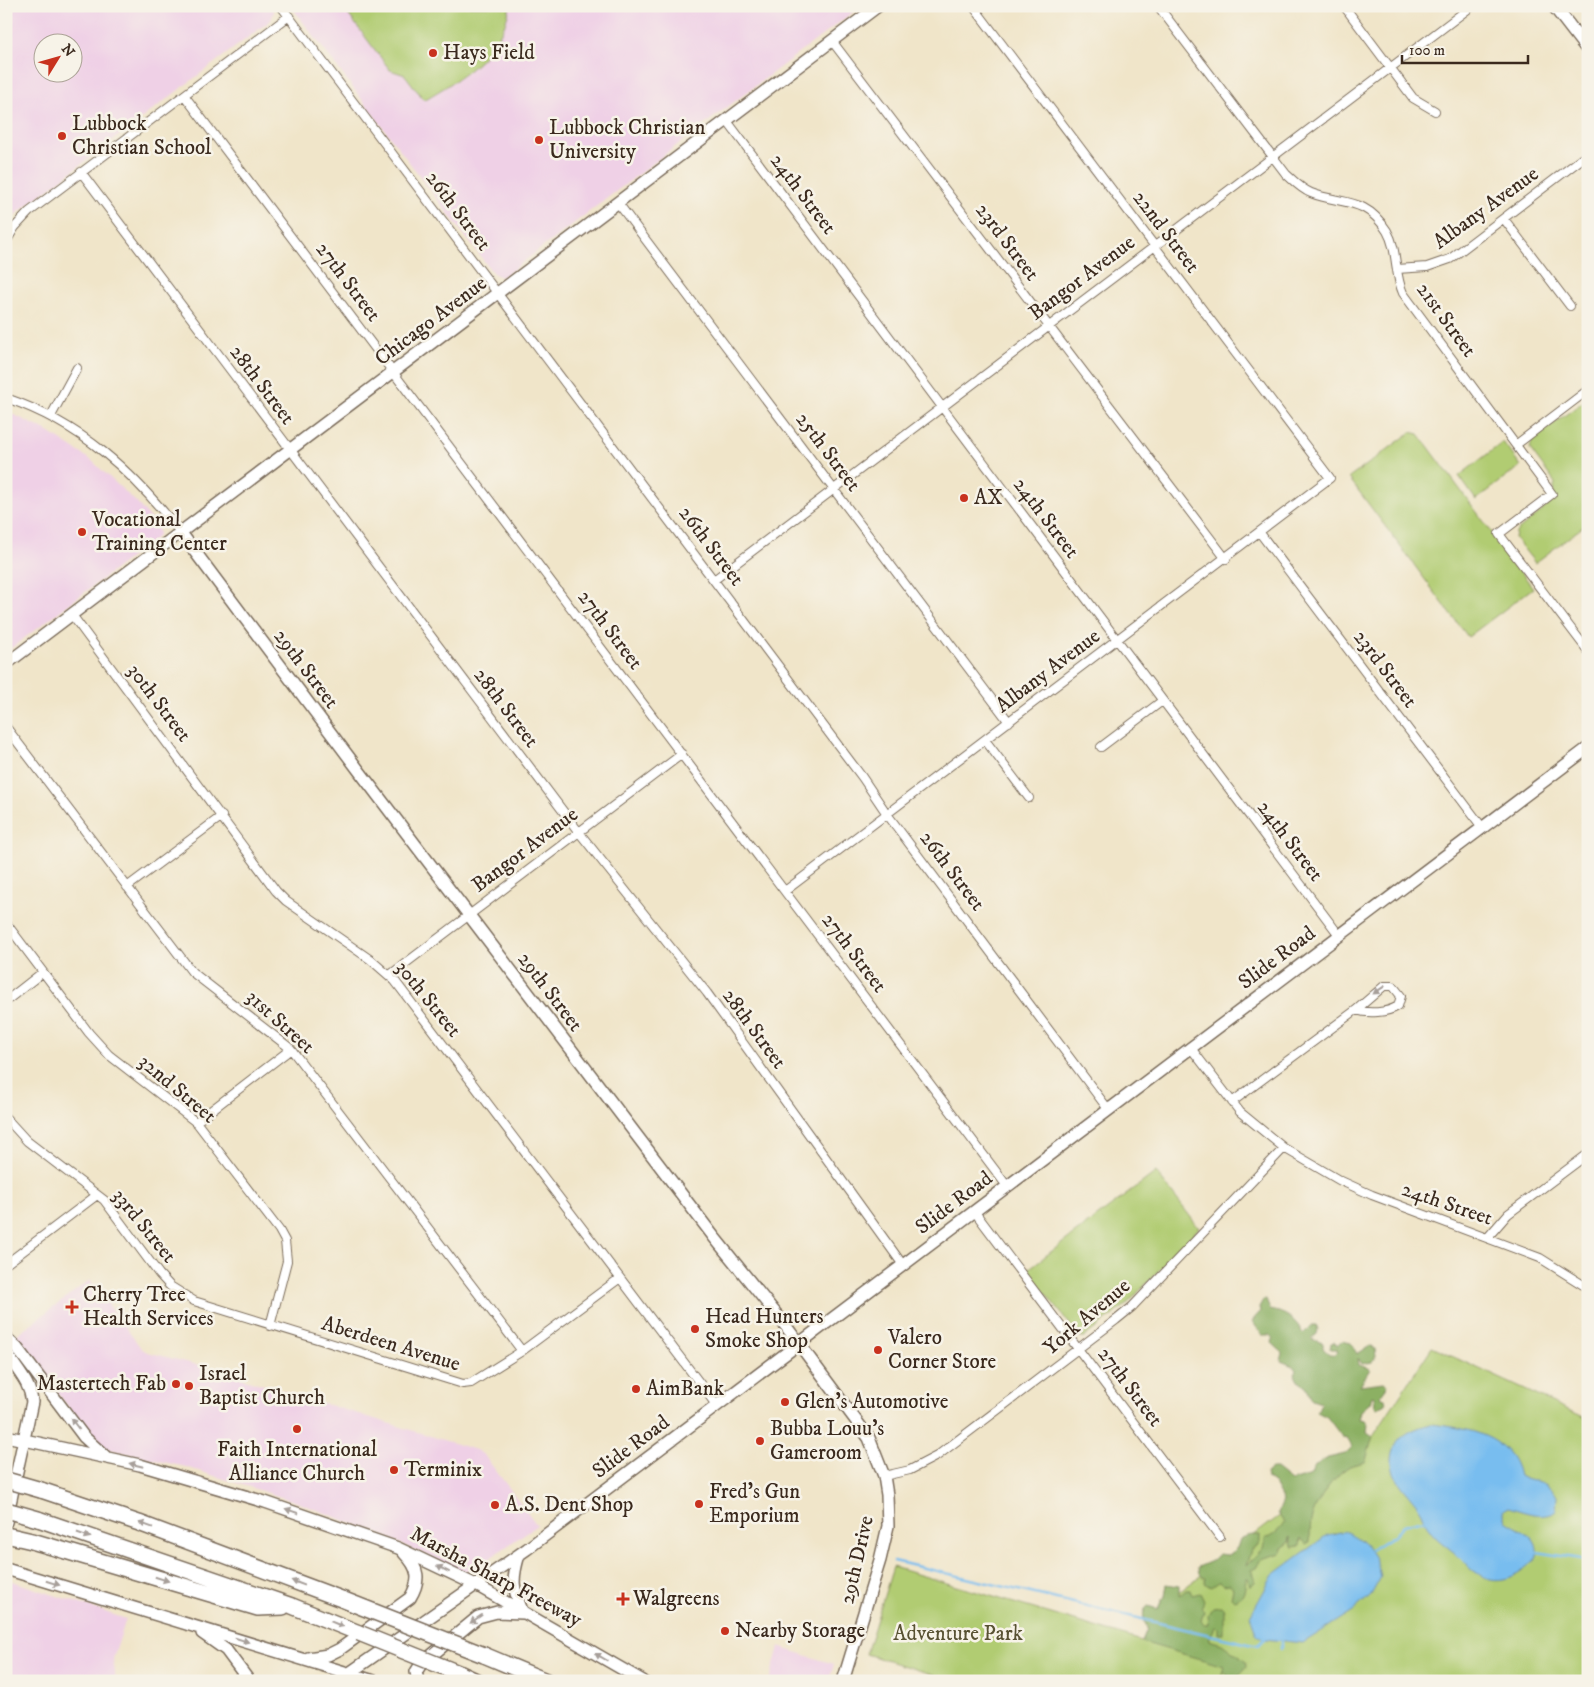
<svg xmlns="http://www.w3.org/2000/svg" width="1594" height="1687" viewBox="0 0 1594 1687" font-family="'IM FELL DW Pica',serif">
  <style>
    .built { fill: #efd0e6; fill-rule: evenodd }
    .green { fill: #b1cc72; stroke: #767b48 }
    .forest { fill: #8cb064; stroke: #646d41 }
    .water { fill: #78bdef; stroke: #5a7486 }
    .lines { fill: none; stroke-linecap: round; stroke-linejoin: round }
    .stream { stroke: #78bdef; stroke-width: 2.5 }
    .street-casing { stroke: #7a6b5a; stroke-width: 10 }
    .secondary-casing { stroke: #7a6b5a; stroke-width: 14 }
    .primary-casing { stroke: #7a6b5a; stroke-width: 15 }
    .highway-casing { stroke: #7a6b5a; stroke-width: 18 }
    .street { stroke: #fff; stroke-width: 8 }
    .secondary { stroke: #fff; stroke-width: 11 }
    .primary { stroke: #fff; stroke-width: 12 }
    .highway { stroke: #fff; stroke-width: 15 }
    .highway-bridge-casing { stroke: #7a6b5a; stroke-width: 18; stroke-linecap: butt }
    .highway-bridge { stroke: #fff; stroke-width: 15 }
    .oneway { fill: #a79f9a }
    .poi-dot { fill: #c8321e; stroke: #f7f3e8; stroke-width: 2 }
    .labels { text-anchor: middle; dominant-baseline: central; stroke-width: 5; stroke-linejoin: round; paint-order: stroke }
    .poi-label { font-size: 21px; fill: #3b2a1e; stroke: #f7f3e8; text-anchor: start }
    .street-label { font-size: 21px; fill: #3b2a1e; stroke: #f7f3e8 }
    .park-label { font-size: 21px; fill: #585233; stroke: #f7f3e8 }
  </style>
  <rect width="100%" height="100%" fill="#f7f3e8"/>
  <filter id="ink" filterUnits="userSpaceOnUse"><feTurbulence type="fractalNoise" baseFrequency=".02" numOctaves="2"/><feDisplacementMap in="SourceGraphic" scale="10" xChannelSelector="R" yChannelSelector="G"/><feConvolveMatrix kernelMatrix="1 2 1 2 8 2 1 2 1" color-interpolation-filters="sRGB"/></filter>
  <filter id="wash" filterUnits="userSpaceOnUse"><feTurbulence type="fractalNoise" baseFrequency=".0096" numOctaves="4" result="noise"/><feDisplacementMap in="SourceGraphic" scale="20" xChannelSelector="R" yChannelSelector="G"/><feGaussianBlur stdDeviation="1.12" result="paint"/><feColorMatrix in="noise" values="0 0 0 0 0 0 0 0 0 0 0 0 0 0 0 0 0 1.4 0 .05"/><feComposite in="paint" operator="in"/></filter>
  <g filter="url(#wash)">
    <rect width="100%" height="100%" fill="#f0e5c9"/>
    <!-- built -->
    <path class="built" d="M6 6H272L274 12 271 20 17 213 6 227ZM42 42H72V72H42Z
      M291 6H861L507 274 501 277 493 273Z
      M6 411 47 431 91 460 136 502 153 522 159 533 156 538 6 652Z
      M90 1280 141 1348 147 1352 202 1366 476 1450 484 1455 537 1525 476 1568 463 1572 374 1532 297 1502 186 1467 103 1448 92 1439 15 1336Z
      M6 1579 126 1619 113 1659 116 1681H6Z
      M779 1647 834 1664 829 1681H769Z"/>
    <!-- green -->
    <path class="green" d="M342 6H510C501 54 463 77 424 100L405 75 390 70Z
      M1588 398V523L1535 563 1515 538 1516 532 1551 503 1555 483 1530 449 1532 440Z
      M1411 432 1419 434 1533 588 1468 637 1349 478Z
      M1503 442 1521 466 1476 500 1459 476Z
      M1156 1172 1199 1228 1126 1305 1084 1337H1080L1027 1270Z
      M1432 1347 1588 1419V1681H953L866 1654 893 1567 1142 1641 1147 1629C1146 1620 1139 1614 1148 1606L1157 1609C1161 1605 1160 1600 1165 1597L1167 1584 1175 1595 1360 1455Z"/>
    <!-- forest -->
    <path class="forest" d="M1263 1300H1266L1270 1310C1285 1312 1297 1320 1303 1334L1311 1326H1316L1318 1329 1317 1334 1311 1339 1323 1343V1348L1329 1355H1334L1337 1351V1349H1330L1331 1343 1335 1342 1337 1346 1342 1341 1351 1343 1357 1354 1370 1346 1375 1349 1376 1357 1372 1362 1362 1364 1358 1358 1359 1365 1370 1369 1360 1385 1384 1382 1388 1385 1380 1396 1385 1398 1386 1404 1377 1409 1375 1407 1374 1397 1372 1396 1370 1403 1361 1411 1359 1419 1365 1420 1368 1424 1367 1432 1373 1436 1366 1460 1365 1462C1360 1464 1354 1464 1350 1466 1335 1474 1317 1500 1312 1517 1309 1525 1312 1535 1308 1543L1306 1544 1301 1538 1300 1546 1292 1547 1290 1537 1289 1543 1282 1548 1281 1553 1261 1559 1256 1568 1251 1570 1255 1577V1582L1250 1586 1248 1578 1246 1579C1244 1590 1246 1597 1234 1600L1231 1597 1233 1588 1230 1584 1223 1585 1219 1581 1211 1587 1204 1583 1205 1578C1200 1577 1198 1573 1198 1567L1212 1561 1219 1554 1228 1555 1237 1548 1240 1539C1248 1535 1251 1535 1260 1535V1543L1251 1550 1246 1566 1263 1548 1266 1538C1274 1535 1280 1530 1284 1523L1278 1513 1283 1501 1274 1484 1267 1479 1266 1473 1271 1469H1276L1291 1481 1311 1475 1314 1466 1328 1458 1345 1454 1352 1447 1347 1438 1342 1437 1327 1417 1317 1412 1321 1403 1312 1400 1306 1386 1298 1381 1294 1373 1296 1370 1293 1366 1281 1361 1283 1353 1272 1343 1273 1339 1270 1335H1262L1252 1321 1260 1312 1259 1307Z
      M1167 1584 1179 1586V1596L1186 1590H1190L1192 1595 1200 1593 1204 1601 1201 1608 1204 1611 1201 1621 1204 1624H1209L1208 1614 1213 1607 1221 1606 1224 1609V1634H1218V1628L1215 1627 1209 1640 1222 1644 1246 1662 1247 1666C1242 1673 1234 1681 1225 1681V1676H1229L1224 1671 1222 1681H1220L1224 1666 1142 1642 1147 1629C1146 1620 1139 1614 1148 1606L1157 1609C1161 1605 1160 1600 1165 1597Z"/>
    <!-- water -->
    <path class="water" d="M1431 1424C1467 1428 1511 1435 1519 1476 1536 1486 1539 1474 1557 1495L1556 1510C1542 1520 1523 1511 1508 1507L1503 1510 1506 1521C1521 1531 1540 1536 1537 1557 1524 1574 1500 1587 1480 1575 1471 1570 1464 1562 1457 1555 1447 1546 1436 1540 1429 1529 1424 1522 1424 1514 1419 1508 1410 1494 1390 1478 1392 1459 1394 1436 1412 1429 1431 1424Z
      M1345 1531C1365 1540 1377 1555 1381 1577L1371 1595 1353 1611 1303 1643 1264 1639 1257 1635 1250 1616 1273 1575 1327 1535Z"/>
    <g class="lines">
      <!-- stream -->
      <path class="stream" d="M1371 1550 1394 1535 1403 1525 1424 1520
        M1537 1552 1588 1560
        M894 1561 1253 1645H1258L1264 1639
        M1281 1649V1641"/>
    </g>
  </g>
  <g filter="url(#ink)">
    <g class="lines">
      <!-- street casing -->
      <g class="street-casing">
        <path id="street" d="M281 6 862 777 887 814 1108 1109
          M1158 6 1286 174C1294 181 1301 189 1311 193 1342 205 1365 196 1387 231 1398 250 1394 273 1403 293L1552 494 1499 534 1588 651
          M1344 6 1413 98 1435 111
          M832 41 1226 559
          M184 95 1007 1186
          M727 121 1339 935
          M81 172 578 831 707 993 903 1265
          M618 203 1009 722
          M1504 219 1570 306
          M6 242 15 227 29 212 289 16
          M1397 269 1427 267 1450 259 1588 154
          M6 398C82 424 132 471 181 533
          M51 416 77 368
          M1517 444 1588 390
          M1260 533 1482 827
          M714 580 1472 6
          M72 615 276 891 286 901 371 960 395 981 717 1406
          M6 727 192 972 291 1049 522 1351
          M985 740 1029 798
          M1101 747 1162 701
          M127 887 222 816
          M785 891 1330 478 973 6
          M6 923 89 1033 109 1055 197 1123 279 1230 285 1241 287 1261 270 1326
          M390 975 682 754
          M6 1001 43 972
          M1190 1047 1240 1112 1284 1148 1339 1180 1372 1195 1540 1258 1588 1288
          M1232 1102 1356 1010 1384 986H1393L1401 996 1398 1006C1387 1013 1368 1014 1356 1010
          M6 1118 27 1141 104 1200 159 1274 170 1286 194 1301 463 1384 471 1383 522 1351 620 1278
          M196 1122 291 1049
          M974 1211 1220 1537
          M1488 1237 1508 1214 1588 1154
          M6 1264 97 1195
          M884 1476 910 1470 937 1456 1116 1320 1132 1307 1284 1148"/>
      </g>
      <!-- secondary casing -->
      <g class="secondary-casing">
        <path id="secondary" d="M181 533 360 772 714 1237 785 1325 869 1438 884 1476 887 1495 888 1526 880 1560 843 1681
          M6 664 878 6
          M6 1338 17 1348 84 1437 105 1456
          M6 1352C16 1370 30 1381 32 1402L6 1522
          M6 1436 140 1465 265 1502 398 1548 476 1585 643 1681
          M6 1569 374 1681
          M202 1633 226 1650 249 1681
          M308 1658 328 1655 340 1649 410 1598C421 1580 419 1568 404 1553
          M338 1681 527 1549 1588 748
          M418 1681 416 1672 421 1664 478 1617 497 1612 523 1613C513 1589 511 1581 519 1555"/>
      </g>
      <!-- primary casing -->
      <g class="primary-casing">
        <path id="primary" d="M1554 6 1588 50"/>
      </g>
      <!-- highway casing -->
      <g class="highway-casing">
        <path id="highway" d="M41 1490 139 1523 344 1600
          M38 1519 292 1606 359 1633
          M6 1535 32 1541 258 1608 283 1607
          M484 1655 546 1681
          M461 1674 476 1681"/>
      </g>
      <!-- street -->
      <use href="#street" class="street"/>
      <!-- secondary -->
      <use href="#secondary" class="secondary"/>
      <!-- primary -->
      <use href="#primary" class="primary"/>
      <!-- highway -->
      <use href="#highway" class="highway"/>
      <!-- highway-bridge casing -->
      <g class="highway-bridge-casing">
        <path id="highway-bridge" d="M6 1480 41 1490
          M6 1510 38 1519
          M344 1600 484 1655
          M359 1633 461 1674"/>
      </g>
      <!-- highway-bridge -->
      <use href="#highway-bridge" class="highway-bridge"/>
    </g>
    <!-- one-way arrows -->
    <defs><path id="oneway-solid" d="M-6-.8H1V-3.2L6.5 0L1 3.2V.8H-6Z" transform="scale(1.25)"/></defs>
    <g class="oneway">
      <use href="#oneway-solid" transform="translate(1379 990) rotate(146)"/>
      <use href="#oneway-solid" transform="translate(75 1424) rotate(-127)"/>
      <use href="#oneway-solid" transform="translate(136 1465) rotate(-166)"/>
      <use href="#oneway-solid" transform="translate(292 1511) rotate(-161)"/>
      <use href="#oneway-solid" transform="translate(146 1525) rotate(-160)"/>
      <use href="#oneway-solid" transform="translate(84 1535) rotate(19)"/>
      <use href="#oneway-solid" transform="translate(443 1569) rotate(-154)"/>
      <use href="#oneway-solid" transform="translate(162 1579) rotate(17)"/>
      <use href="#oneway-solid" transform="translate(53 1583) rotate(17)"/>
      <use href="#oneway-solid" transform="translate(298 1583) rotate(-159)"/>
      <use href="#oneway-solid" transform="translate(476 1619) rotate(145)"/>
      <use href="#oneway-solid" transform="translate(337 1624) rotate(22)"/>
      <use href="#oneway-solid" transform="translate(242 1640) rotate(17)"/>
      <use href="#oneway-solid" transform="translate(601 1657) rotate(-150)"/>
    </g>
  </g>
  <!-- markers -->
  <g class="poi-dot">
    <circle cx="433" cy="53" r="5"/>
    <circle cx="62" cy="136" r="5"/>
    <circle cx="539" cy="140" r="5"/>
    <circle cx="964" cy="498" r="5"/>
    <circle cx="82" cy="532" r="5"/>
    <path d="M69.5 1299.5h5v5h5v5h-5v5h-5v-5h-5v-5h5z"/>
    <circle cx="695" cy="1329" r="5"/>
    <circle cx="878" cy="1350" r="5"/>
    <circle cx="176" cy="1384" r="5"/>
    <circle cx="189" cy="1386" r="5"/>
    <circle cx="636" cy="1389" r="5"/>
    <circle cx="785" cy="1402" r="5"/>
    <circle cx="297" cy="1429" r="5"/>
    <circle cx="760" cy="1441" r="5"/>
    <circle cx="394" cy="1470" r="5"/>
    <circle cx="699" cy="1504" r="5"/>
    <circle cx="495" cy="1505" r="5"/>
    <path d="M620.5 1591.5h5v5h5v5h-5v5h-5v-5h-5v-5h5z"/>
    <circle cx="725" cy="1631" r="5"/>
  </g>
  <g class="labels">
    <!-- poi labels -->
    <g class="poi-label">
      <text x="443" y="53">Hays Field</text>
      <text x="72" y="124">Lubbock<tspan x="72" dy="24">Christian School</tspan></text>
      <text x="549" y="128">Lubbock Christian<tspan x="549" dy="24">University</tspan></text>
      <text x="974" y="498">AX</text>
      <text x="92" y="520">Vocational<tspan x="92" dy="24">Training Center</tspan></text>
      <text x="83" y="1295">Cherry Tree<tspan x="83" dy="24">Health Services</tspan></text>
      <text x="705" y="1317">Head Hunters<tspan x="705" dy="24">Smoke Shop</tspan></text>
      <text x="888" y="1338">Valero<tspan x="888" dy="24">Corner Store</tspan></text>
      <text x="199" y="1374">Israel<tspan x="199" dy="24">Baptist Church</tspan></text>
      <text x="166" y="1384" text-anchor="end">Mastertech Fab</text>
      <text x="646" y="1389">AimBank</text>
      <text x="795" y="1402">Glen's Automotive</text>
      <text x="770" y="1429">Bubba Louu's<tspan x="770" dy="24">Gameroom</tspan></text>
      <text x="297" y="1450" text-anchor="middle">Faith International<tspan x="297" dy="24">Alliance Church</tspan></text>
      <text x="404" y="1470">Terminix</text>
      <text x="709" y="1492">Fred's Gun<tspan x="709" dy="24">Emporium</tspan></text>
      <text x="505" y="1505">A.S. Dent Shop</text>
      <text x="633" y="1599">Walgreens</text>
      <text x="735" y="1631">Nearby Storage</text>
    </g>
    <!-- street labels -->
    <g class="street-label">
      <text transform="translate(803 194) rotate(53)">24th Street</text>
      <text transform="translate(1486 208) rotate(-36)">Albany Avenue</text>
      <text transform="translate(458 211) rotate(53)">26th Street</text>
      <text transform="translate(1166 232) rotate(53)">22nd Street</text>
      <text transform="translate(1007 242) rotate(53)">23rd Street</text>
      <text transform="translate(1082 278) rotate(-37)">Bangor Avenue</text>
      <text transform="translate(348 282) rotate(53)">27th Street</text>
      <text transform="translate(1446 320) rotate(54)">21st Street</text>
      <text transform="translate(431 321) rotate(-37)">Chicago Avenue</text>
      <text transform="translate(262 385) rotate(53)">28th Street</text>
      <text transform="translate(828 452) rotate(53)">25th Street</text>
      <text transform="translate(1046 518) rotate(53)">24th Street</text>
      <text transform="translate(711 546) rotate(53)">26th Street</text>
      <text transform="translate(610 630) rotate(53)">27th Street</text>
      <text transform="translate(306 669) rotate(53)">29th Street</text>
      <text transform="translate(1385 669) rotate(53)">23rd Street</text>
      <text transform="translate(1048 671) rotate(-37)">Albany Avenue</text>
      <text transform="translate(159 703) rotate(53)">30th Street</text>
      <text transform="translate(506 708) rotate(53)">28th Street</text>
      <text transform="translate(1290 841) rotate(53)">24th Street</text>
      <text transform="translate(525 850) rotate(-37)">Bangor Avenue</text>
      <text transform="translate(952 871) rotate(53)">26th Street</text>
      <text transform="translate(854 953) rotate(53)">27th Street</text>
      <text transform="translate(1277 958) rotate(-37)">Slide Road</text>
      <text transform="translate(550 992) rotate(53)">29th Street</text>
      <text transform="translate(428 999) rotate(51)">30th Street</text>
      <text transform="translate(280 1022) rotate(42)">31st Street</text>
      <text transform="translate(754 1029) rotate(54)">28th Street</text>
      <text transform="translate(177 1089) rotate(40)">32nd Street</text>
      <text transform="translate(954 1203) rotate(-37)">Slide Road</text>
      <text transform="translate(1447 1204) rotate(19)">24th Street</text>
      <text transform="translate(144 1226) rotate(51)">33rd Street</text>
      <text transform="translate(1087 1317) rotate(-40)">York Avenue</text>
      <text transform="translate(391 1344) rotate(17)">Aberdeen Avenue</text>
      <text transform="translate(1130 1387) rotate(53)">27th Street</text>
      <text transform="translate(631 1447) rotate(-37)">Slide Road</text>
      <text transform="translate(857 1560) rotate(-77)">29th Drive</text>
      <text transform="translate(496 1577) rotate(28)">Marsha Sharp Freeway</text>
    </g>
    <!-- park labels -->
    <g class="park-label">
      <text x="958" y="1634">Adventure Park</text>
    </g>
  </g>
  <!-- margin -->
  <rect width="1594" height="1687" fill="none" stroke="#f7f3e8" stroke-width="25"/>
  <!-- north arrow -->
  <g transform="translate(58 58) rotate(53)"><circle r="24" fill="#f7f3e8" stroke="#aca397"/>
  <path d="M0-4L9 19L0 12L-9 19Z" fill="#c8321e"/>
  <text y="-8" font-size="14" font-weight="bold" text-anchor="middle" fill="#3b2a1e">N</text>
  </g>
  <!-- scale -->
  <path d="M1402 55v8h126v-8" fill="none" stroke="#3b2a1e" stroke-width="2.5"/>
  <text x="1409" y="55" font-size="15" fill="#3b2a1e" stroke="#f7f3e8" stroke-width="4" paint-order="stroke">100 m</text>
</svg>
